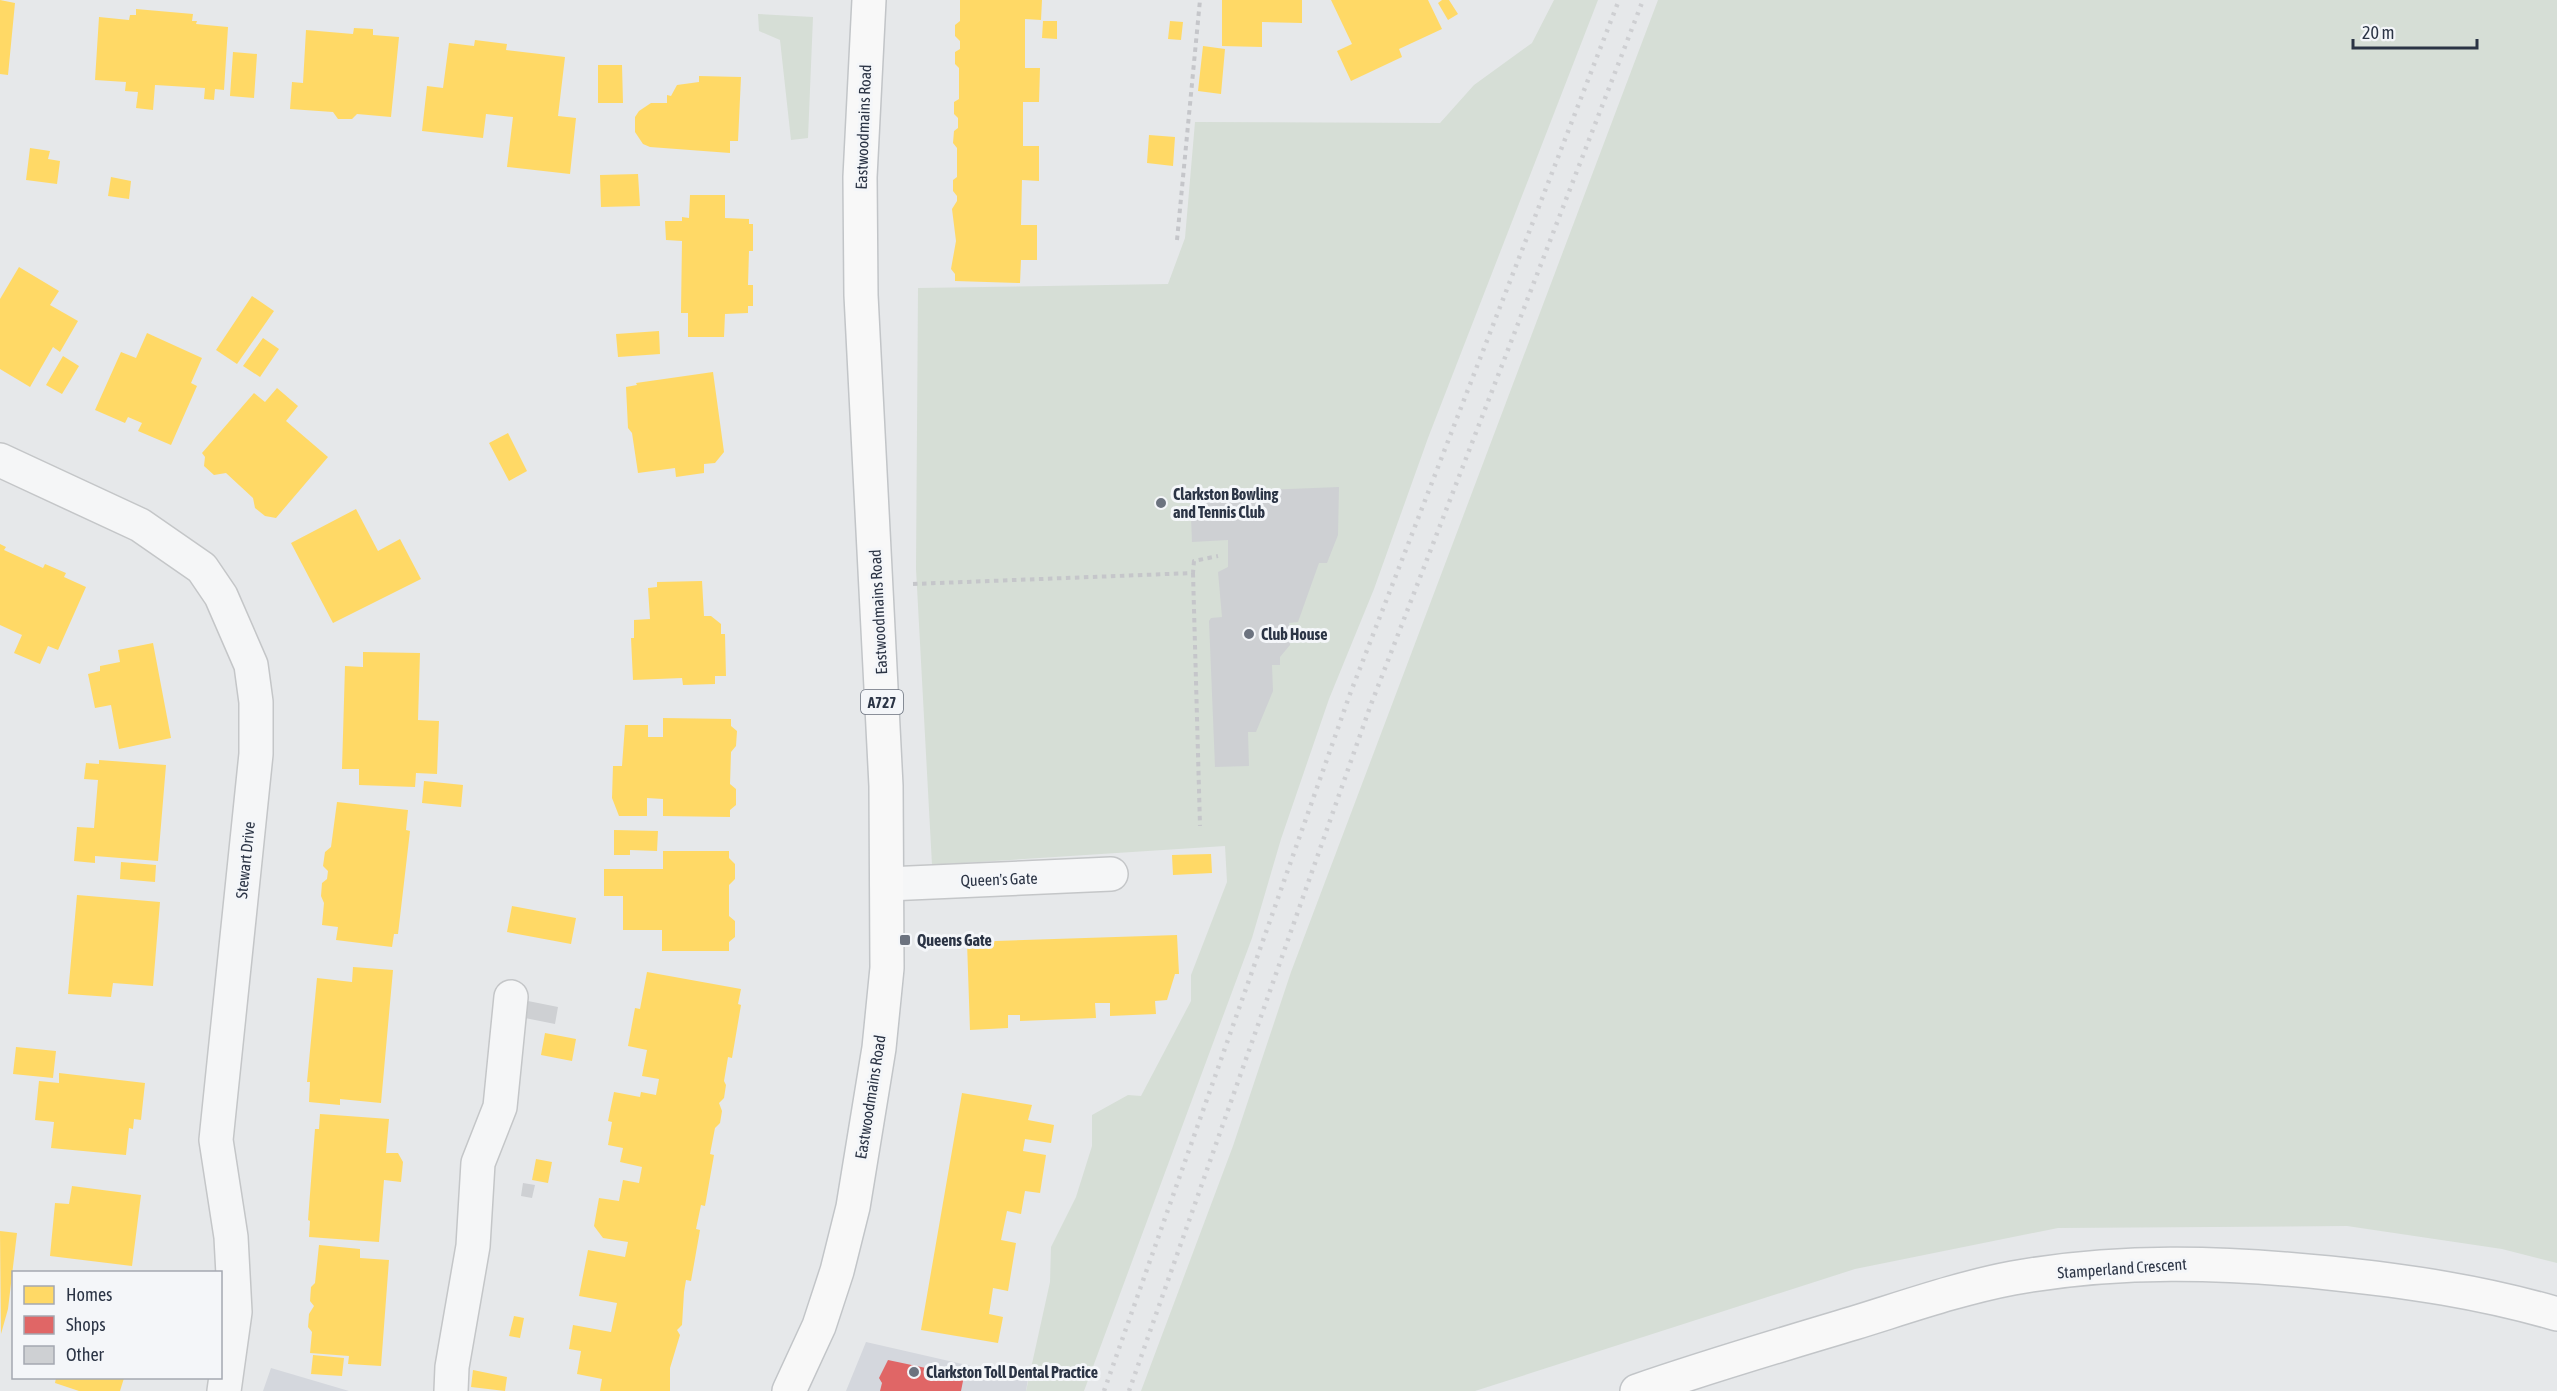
<svg xmlns="http://www.w3.org/2000/svg" width="2557" height="1391" viewBox="0 0 2557 1391" font-family="'Asap Condensed',sans-serif">
  <style>
    .built { fill: #d4d7dd }
    .green { fill: #d6ded6 }
    .homes { fill: #ffd966 }
    .shops { fill: #e06666 }
    .building { fill: #ced0d3 }
    .lines { fill: none; stroke-linecap: round; stroke-linejoin: round }
    .minor-casing { stroke: #c4c6c8; stroke-width: 36 }
    .major-casing { stroke: #c2c5c8; stroke-width: 36 }
    .path { stroke: #c5c6ca; stroke-width: 4; stroke-dasharray: 4.5 4.5; stroke-linecap: butt }
    .minor { stroke: #f5f6f7; stroke-width: 33 }
    .major { stroke: #f8f8f8; stroke-width: 33 }
    .rail { stroke: #cecfd2; stroke-width: 4.5; stroke-dasharray: 3 6; stroke-linecap: butt }
    .poi-dot { fill: #6c737f; stroke: #f4f6f9; stroke-width: 2 }
    .labels { text-anchor: middle; dominant-baseline: central; stroke-width: 6; stroke-linejoin: round; paint-order: stroke }
    .shield { fill: #f4f6f9; stroke: #676e7b; stroke-width: 1.5 }
    .shield-label { font-size: 15px; font-weight: bold; fill: #2b3445 }
    .street-label { font-size: 16px; fill: #2b3445; stroke: #f4f6f9 }
    .poi-label { font-size: 16px; font-weight: bold; fill: #2b3445; stroke: #f4f6f9; text-anchor: start }
  </style>
  <rect width="100%" height="100%" fill="#e6e8ea"/>
  <!-- built -->
  <path class="built" d="M866 1342 1028 1379 1026 1391H846Z
    M271 1368 349 1391H263Z"/>
  <!-- green -->
  <path class="green" d="M1554 0H1598L1428 438 1374 589 1329 699 1281 839 1252 938 1084 1391H1026L1050 1282 1051 1247 1076 1197 1092 1146V1115L1128 1095 1141 1096 1191 1001V975L1227 882 1225 846 932 865 916 569 918 288 1168 284 1185 238 1195 122 1440 123 1474 85 1532 43Z
    M1658 0H2557V1263L2502 1249 2347 1226 2058 1228 1855 1269 1475 1391H1141L1233 1146 1291 972Z
    M758 14 813 17 808 138 791 140 780 40 759 31Z"/>
  <!-- homes -->
  <path class="homes" d="M0 0 15 3 8 75 0 74Z
    M960 0H1042L1041 20 1025 19V68H1040L1039 102H1023V146H1039V181L1022 180 1021 225H1037V260H1021L1020 283 955 281V274L951 269 956 241 952 209 957 201V196L953 191V180L957 177V148L953 143 954 131 958 128V118L954 114V102L959 99V68L955 64V52L960 49V41L955 36V25L960 21Z
    M1222 0H1302V23L1262 22V47L1222 46Z
    M1331 0H1428L1442 29 1399 49 1402 57 1351 81 1337 51 1352 44Z
    M1442 0H1449L1458 14 1448 20 1438 3Z
    M136 9 193 14 192 21H197L196 24 228 27 224 90 215 89 214 100 204 99 205 88 155 85 153 110 136 108 138 92 125 91 126 82 95 80 99 17 129 20 130 15H136Z
    M1043 21H1057V39L1042 38Z
    M1170 21 1183 22 1181 40 1168 39Z
    M354 28 373 29V35L399 37 391 117 357 114 352 119H338L333 112 290 109 292 82 303 83 306 30 353 34Z
    M475 40 507 44 506 50 565 57 558 116 576 118 570 174 507 167 513 117 486 114 483 138 422 131 427 86 443 88 449 43 474 46Z
    M1203 46 1225 49 1221 94 1198 91Z
    M233 52 257 54 254 98 230 96Z
    M598 65H622L623 103H598Z
    M699 76 741 77 738 141H730V153L650 147 643 144 635 132V117L639 111 651 103H667V95L671 96 677 85 699 82Z
    M1149 135 1175 137 1173 166 1147 163Z
    M30 148 50 151 48 159 60 161 57 184 26 180Z
    M638 174 640 206 601 207 600 175Z
    M111 177 131 181 129 199 108 196Z
    M690 195H725V218L749 219V224H753V251H749L748 285H753V306H748V313L725 314 724 337H688V313H681L682 241 666 240 665 221H682V217L689 218Z
    M19 267 59 291 50 305 78 321 60 352 53 347 30 387 0 369V299Z
    M252 296 274 311 237 364 216 350Z
    M659 331 660 354 618 357 616 334Z
    M147 333 202 358 191 383 197 386 171 445 138 431 142 423 128 417 125 423 95 410 121 352 136 358Z
    M263 338 279 349 260 377 243 366Z
    M63 356 79 366 62 394 46 385Z
    M713 372 724 452 715 463 704 464V473L676 477 675 468 638 473 632 433 628 428 626 387 637 385 636 383Z
    M277 388 298 406 286 421 328 457 276 518 265 516 255 508 253 498 226 473 214 475 204 466 205 457 202 453 254 393 265 402Z
    M508 433 527 471 509 481 489 443Z
    M356 509 378 551 400 539 421 579 333 623 291 543Z
    M0 544 6 547 4 550 43 568 45 564 66 573 64 577 86 587 58 650 48 646 40 664 14 653 22 635 0 625Z
    M702 581 704 616H711L721 624V634H725L726 676H715V684L683 685 682 678 633 680 631 638H634V620L650 619 648 588 657 587V582Z
    M153 643 171 738 119 749 111 705 95 708 88 674 100 671V666L120 662 118 650Z
    M363 652 420 653 418 720 439 721 437 774 416 773 415 787 359 785V769H342L345 666 363 667Z
    M663 718 731 719V726L737 731 736 746 731 752 730 784 736 789V805L730 810V817L663 816V799L647 798V816H619L612 798 613 766H622L625 725H648V737H663Z
    M99 760 166 765 158 861 95 856V863L74 861 77 827 94 828 98 780 84 779 86 763 99 764Z
    M424 781 463 785 461 807 422 803Z
    M337 802 408 810 406 830 410 831 398 934H394L392 947 336 940 338 927 322 925 324 903 321 896 322 883 327 879 328 871 323 866 325 852 331 847Z
    M614 830 658 831 657 851 630 850V855H614Z
    M663 851H729V858L735 864V879L729 885V916L735 921V937L729 942V951H662V930H623V896H604V869H663Z
    M1211 854 1212 873 1173 875 1172 855Z
    M121 862 156 865 155 882 120 879Z
    M77 895 160 902 153 986 113 983 111 997 68 994Z
    M512 906 576 918 571 944 507 932Z
    M1177 935 1179 974H1175L1167 1000 1155 1001 1156 1014 1110 1016V1003H1095L1096 1018 1020 1021V1015H1008V1028L970 1030 967 942Z
    M353 967 393 970 381 1103 340 1099V1105L309 1102 310 1082H307L317 978 352 982Z
    M647 972 741 989 738 1004 741 1005 732 1058 728 1057 724 1081 726 1085 724 1098 719 1103 722 1111 720 1123 715 1128 710 1154 714 1155 705 1206 701 1205 696 1229 700 1230 691 1281 686 1280 684 1292 682 1325 677 1330 680 1335 670 1368V1391H600L602 1379 577 1374 581 1351 569 1349 573 1325 611 1332 617 1303 579 1296 588 1250 625 1257 628 1242 603 1238 594 1226 599 1198 619 1201 623 1180 639 1183 642 1167 620 1162 623 1148 608 1145 612 1122 608 1121 614 1092 640 1097 641 1092 656 1095 659 1079 642 1076 647 1050 628 1046 635 1008 640 1009Z
    M545 1033 576 1039 572 1061 541 1055Z
    M16 1047 56 1051 53 1078 13 1074Z
    M59 1073 145 1083 141 1120 134 1119 133 1129 129 1128 126 1155 51 1148 54 1122 35 1120 39 1081 59 1083Z
    M962 1093 1032 1105 1028 1120 1054 1125 1051 1143 1025 1139 1023 1151 1046 1155 1040 1193 1025 1191 1021 1214 1007 1211 1001 1240 1016 1243 1008 1291 993 1288 989 1314 1003 1317 998 1343 921 1330Z
    M320 1114 389 1119 386 1153H398L403 1162 401 1182 384 1180 379 1242 309 1237 310 1221 308 1220 315 1129H319Z
    M536 1159 552 1162 548 1183 532 1180Z
    M72 1186 141 1195 132 1266 50 1256 55 1203 69 1204Z
    M0 1231 17 1233 8 1309 1 1334Z
    M319 1245 360 1249V1258L389 1260 381 1366 348 1364 349 1356 310 1353 312 1332 308 1327 309 1314 314 1306 310 1301 311 1287 315 1283Z
    M514 1316 524 1318 520 1338 509 1336Z
    M313 1355 344 1358 342 1376 311 1374Z
    M473 1370 507 1377 505 1391 471 1387Z
    M56 1378H124L120 1391H79L55 1383Z"/>
  <!-- shops -->
  <path class="shops" d="M888 1360 964 1376 961 1391H880L882 1383 879 1378Z"/>
  <!-- building -->
  <path class="building" d="M1339 487 1338 535 1327 563H1319L1298 622 1289 623 1290 645 1280 657V665H1272L1273 691 1256 732H1248L1249 766 1215 767 1209 621 1211 618 1222 617 1218 572 1228 567V540L1192 542 1190 493Z
    M528 1001 558 1007 555 1024 525 1018Z
    M523 1183 535 1185 532 1198 521 1196Z"/>
  <g class="lines">
    <!-- minor casing -->
    <g class="minor-casing">
      <path id="minor" d="M0 460 140 525 202 568 221 596 251 665 256 702V754L216 1140 231 1237 235 1312 224 1391
        M887 884 1111 874
        M451 1391 452 1367 473 1246 478 1163 500 1107 511 997"/>
    </g>
    <!-- major casing -->
    <g class="major-casing">
      <path id="major" d="M789 1391 819 1326 837 1271 853 1207 879 1048 887 968 886 786 861 295 860 177 869 0
        M1637 1391C1709 1366 1781 1345 1854 1323 1906 1307 1960 1288 2013 1278 2119 1259 2223 1262 2329 1273 2407 1281 2482 1292 2557 1314"/>
    </g>
    <!-- path -->
    <path class="path" d="M1177 240 1200 0
      M1193 573 1200 826
      M913 584 1193 573 1194 561 1218 556"/>
    <!-- minor -->
    <use href="#minor" class="minor"/>
    <!-- major -->
    <use href="#major" class="major"/>
    <!-- rail -->
    <path class="rail" d="M1104 1391 1350 694 1619 0
      M1129 1391 1370 707 1643 0"/>
  </g>
  <!-- markers -->
  <g class="poi-dot">
    <circle cx="1161" cy="503" r="6"/>
    <circle cx="1249" cy="634" r="6"/>
    <rect x="899" y="934" width="12" height="12" rx="3"/>
    <circle cx="914" cy="1372" r="6"/>
  </g>
  <g class="labels">
    <!-- shield labels -->
    <rect class="shield" x="861" y="690" width="42" height="24" rx="4.5"/>
    <g class="shield-label">
      <text x="882" y="702">A727</text>
    </g>
    <!-- street labels -->
    <g class="street-label">
      <text transform="translate(863 127) rotate(-88)">Eastwoodmains Road</text>
      <text transform="translate(878 612) rotate(-93)">Eastwoodmains Road</text>
      <text transform="translate(245 860) rotate(-84)">Stewart Drive</text>
      <text transform="translate(999 879) rotate(-2)">Queen's Gate</text>
      <text transform="translate(870 1097) rotate(-81)">Eastwoodmains Road</text>
      <text transform="translate(2122 1268) rotate(-4)">Stamperland Crescent</text>
    </g>
    <!-- poi labels -->
    <g class="poi-label">
      <text x="1173" y="494">Clarkston Bowling<tspan x="1173" dy="18">and Tennis Club</tspan></text>
      <text x="1261" y="634">Club House</text>
      <text x="917" y="940">Queens Gate</text>
      <text x="926" y="1372">Clarkston Toll Dental Practice</text>
    </g>
  </g>
  <!-- legend -->
  <rect x="12" y="1271" width="210" height="108" fill="#f4f6f9" stroke="#a4a8b1" stroke-width="1.5"/>
  <rect x="24" y="1286" width="30" height="18" fill="#ffd966" stroke="#a4a8b1" stroke-width="1.5"/>
  <text x="66" y="1301" font-size="18" fill="#2b3445">Homes</text>
  <rect x="24" y="1316" width="30" height="18" fill="#e06666" stroke="#a4a8b1" stroke-width="1.5"/>
  <text x="66" y="1331" font-size="18" fill="#2b3445">Shops</text>
  <rect x="24" y="1346" width="30" height="18" fill="#ced0d3" stroke="#a4a8b1" stroke-width="1.5"/>
  <text x="66" y="1361" font-size="18" fill="#2b3445">Other</text>
  <!-- scale -->
  <path d="M2353 39v9h124v-9" fill="none" stroke="#2b3445" stroke-width="3"/>
  <text x="2362" y="39" font-size="18" fill="#2b3445" stroke="#f4f6f9" stroke-width="4.5" paint-order="stroke">20 m</text>
</svg>
